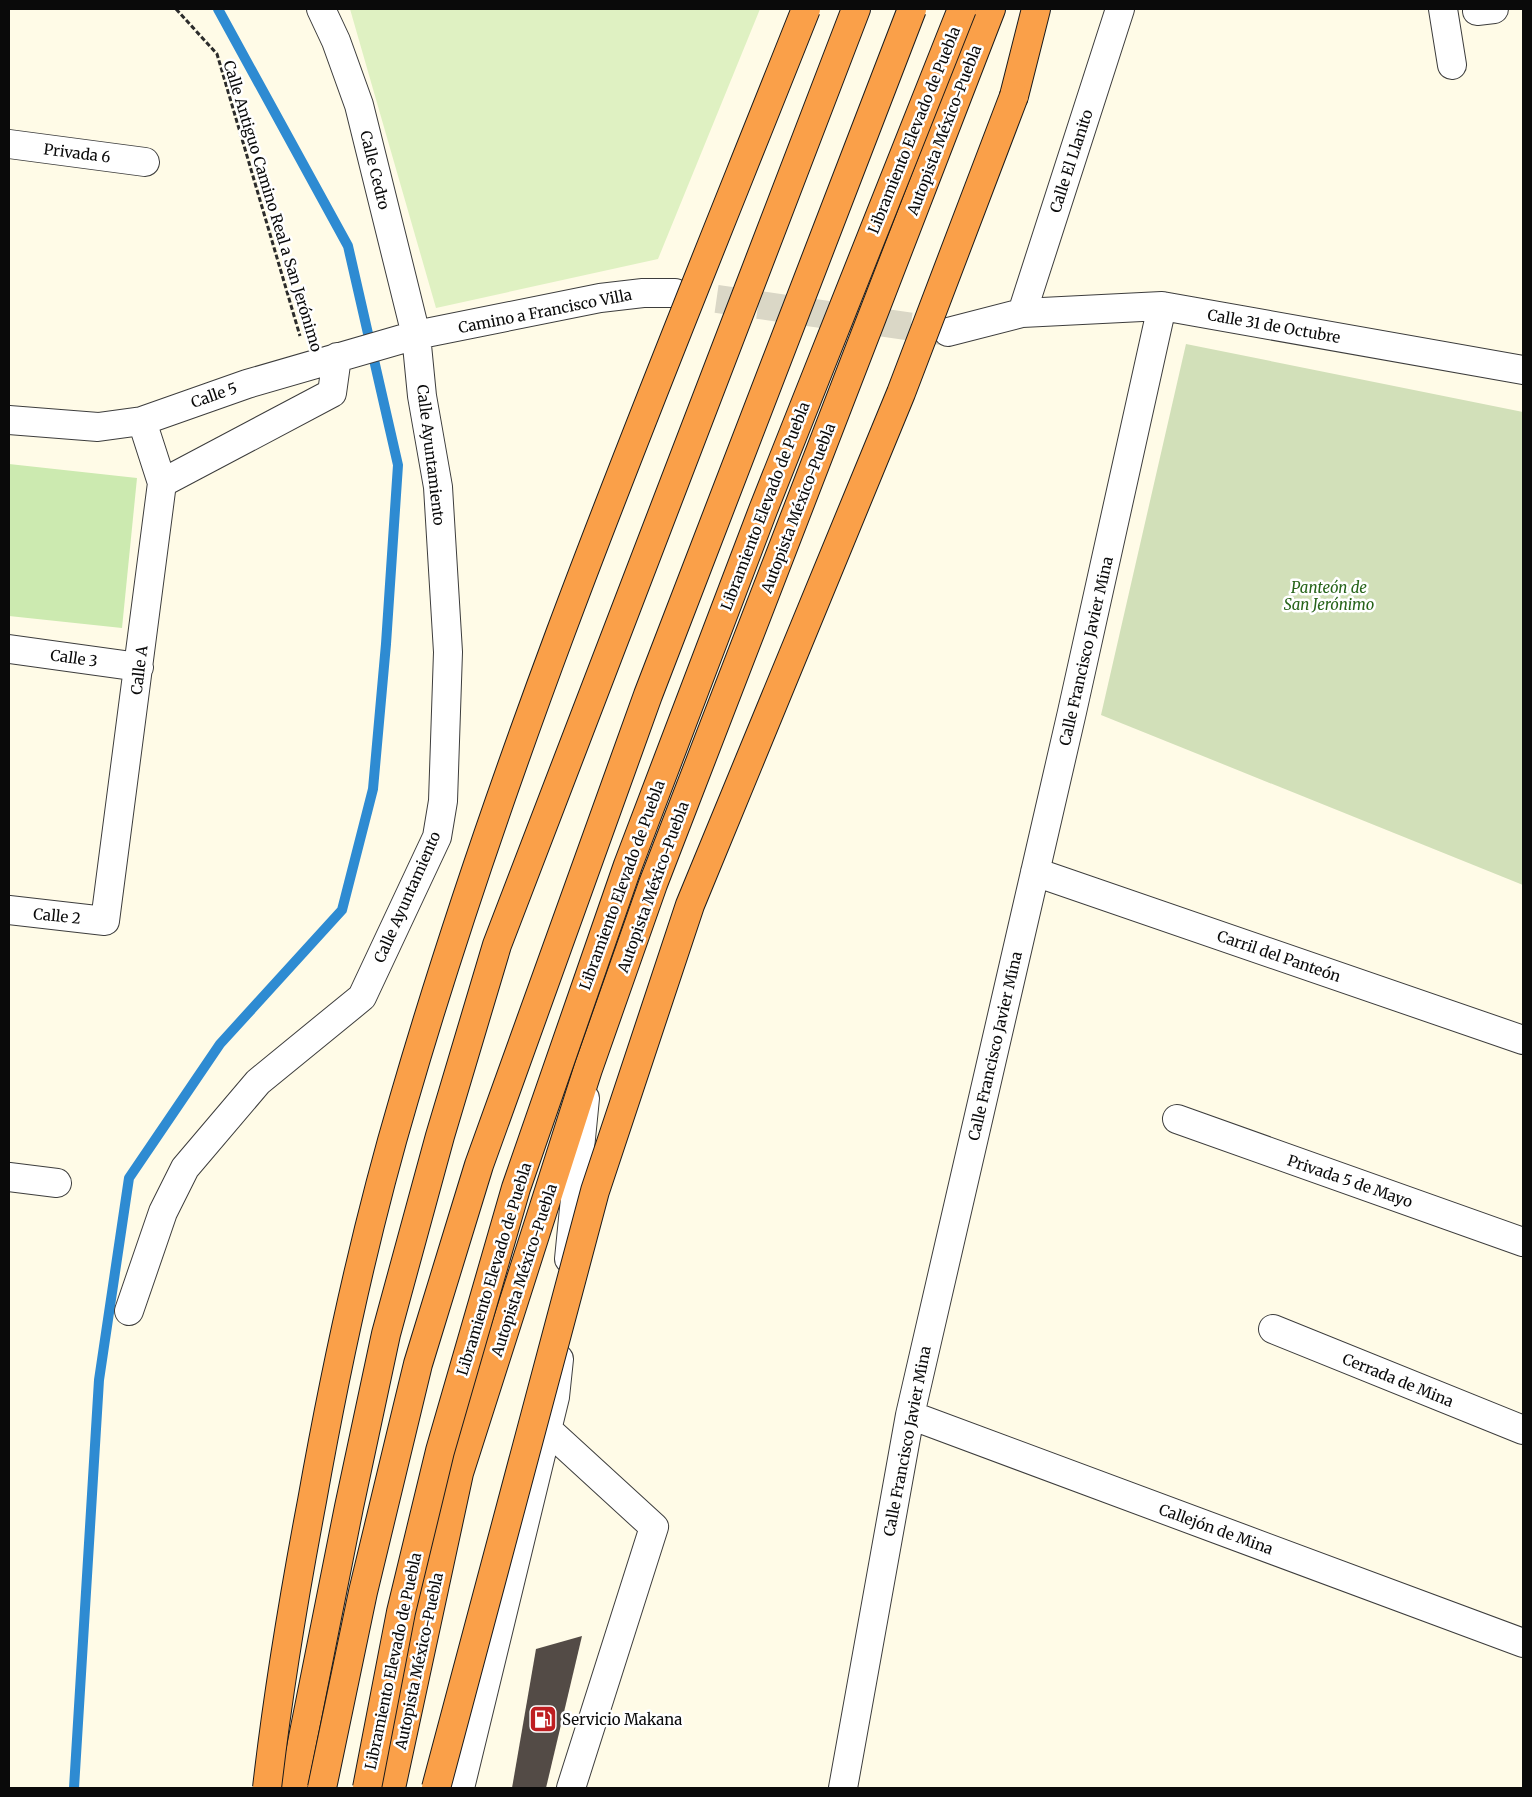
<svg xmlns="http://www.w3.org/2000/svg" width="1532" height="1797" viewBox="0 0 1532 1797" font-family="Merriweather,serif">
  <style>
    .green { fill: #cceab0 }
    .cemetery { fill: #d2e0b9 }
    .pitch { fill: #dff1c2 }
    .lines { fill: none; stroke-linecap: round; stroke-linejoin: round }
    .stream { stroke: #2e8bd2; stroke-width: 10 }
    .building { fill: #534b46 }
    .minor-tunnel { stroke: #dad7c6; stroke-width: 28; stroke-dasharray: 28 14; stroke-linecap: butt }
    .minor-casing { stroke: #3d3d3d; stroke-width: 30 }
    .highway-casing { stroke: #1b1b1b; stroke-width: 30 }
    .path { stroke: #2c2c2c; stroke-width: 3; stroke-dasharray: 5 2.5; stroke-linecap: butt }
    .minor { stroke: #fff; stroke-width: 28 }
    .highway { stroke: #faa049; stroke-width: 28 }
    .highway-bridge-casing { stroke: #1b1b1b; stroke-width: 30; stroke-linecap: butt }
    .highway-bridge { stroke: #faa049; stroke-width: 28 }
    .labels { text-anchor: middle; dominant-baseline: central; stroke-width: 5; stroke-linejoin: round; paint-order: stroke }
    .street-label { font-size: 15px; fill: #0a0a0a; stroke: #fff }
    .park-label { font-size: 15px; font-style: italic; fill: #266319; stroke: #fff }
    .poi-label { font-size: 15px; fill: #0a0a0a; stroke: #fff; text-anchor: start }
  </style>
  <rect width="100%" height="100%" fill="#fffbe7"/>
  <!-- green -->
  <path class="green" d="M9 464 137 478 122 628 9 616Z"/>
  <!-- cemetery -->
  <path class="cemetery" d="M1186 344 1523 412V885L1101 715Z"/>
  <!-- pitch -->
  <path class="pitch" d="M350 9H760L658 259 436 308Z"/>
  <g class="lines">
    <!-- stream -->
    <path class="stream" d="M74 1788 99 1380 129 1178 220 1044 342 910 373 789 386 644 398 465 348 246 218 9"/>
  </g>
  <!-- building -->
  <path class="building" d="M582 1636 546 1788H512L536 1649Z"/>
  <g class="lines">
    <!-- minor-tunnel -->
    <path class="minor-tunnel" d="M675 293 948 332"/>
    <!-- minor casing -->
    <g class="minor-casing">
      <path id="minor" d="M1443 9 1452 65
        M1477 11 1494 9
        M9 144 145 162
        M1022 313 1120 9
        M948 332 1022 313 1162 306 1523 370
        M9 420 98 427 142 421 247 384 416 335 600 298 643 293H675
        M162 483 332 393 337 357
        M9 649 139 667
        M1035 872 1523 1040
        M9 910 105 921 162 483 142 421
        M1177 1119 1523 1242
        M9 1177 57 1183
        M569 1259 585 1098
        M129 1311 163 1212 185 1168 258 1082 362 997 437 837 443 801 448 652 438 487 422 396 416 335 359 105 336 41 321 9
        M1273 1329 1523 1430
        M910 1415 1523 1643
        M547 1429 654 1527 571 1788
        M460 1788 555 1397 559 1359
        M843 1788 910 1415 1072 712 1162 306"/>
    </g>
    <!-- highway casing -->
    <g class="highway-casing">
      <path id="highway" d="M1014 96 1036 9
        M293 1788 349 1507 386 1334 440 1136 497 945 856 9
        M391 1788 459 1473 588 1069 653 884 991 9"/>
    </g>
    <!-- path -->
    <path class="path" d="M176 9 217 54 300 336"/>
    <!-- minor -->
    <use href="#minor" class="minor"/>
    <!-- highway -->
    <use href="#highway" class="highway"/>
    <!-- highway-bridge casing -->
    <g class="highway-bridge-casing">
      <path id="highway-bridge" d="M267 1788C278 1692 294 1596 312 1501 336 1366 365 1231 404 1099 512 727 663 369 806 9
        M322 1788 363 1592 418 1364 479 1165 648 695 912 9
        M367 1788 401 1612 440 1451 516 1188 628 865 763 510 962 9
        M436 1788 595 1191 690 905 901 393 1014 96"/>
    </g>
    <!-- highway-bridge -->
    <use href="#highway-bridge" class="highway-bridge"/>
  </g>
  <!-- icons -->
  <defs>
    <g id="fuel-square" transform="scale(1.4375)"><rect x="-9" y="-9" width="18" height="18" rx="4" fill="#be1e21" stroke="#fff"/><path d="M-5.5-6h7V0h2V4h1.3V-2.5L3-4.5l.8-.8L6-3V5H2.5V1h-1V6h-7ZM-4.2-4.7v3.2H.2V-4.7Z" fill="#fff"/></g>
  </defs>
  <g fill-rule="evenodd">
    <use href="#fuel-square" x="543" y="1719"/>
  </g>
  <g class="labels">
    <!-- street labels -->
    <g class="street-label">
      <text transform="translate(914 130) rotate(-68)">Libramiento Elevado de Puebla</text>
      <text transform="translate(944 130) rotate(-69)">Autopista México-Puebla</text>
      <text transform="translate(77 153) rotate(7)">Privada 6</text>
      <text transform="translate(1071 161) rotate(-72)">Calle El Llanito</text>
      <text transform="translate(375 170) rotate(76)">Calle Cedro</text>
      <text transform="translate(273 206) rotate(73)">Calle Antiguo Camino Real a San Jerónimo</text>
      <text transform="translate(545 311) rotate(-11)">Camino a Francisco Villa</text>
      <text transform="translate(1274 326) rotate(10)">Calle 31 de Octubre</text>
      <text transform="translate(214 395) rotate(-19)">Calle 5</text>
      <text transform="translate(431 455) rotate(83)">Calle Ayuntamiento</text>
      <text transform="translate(765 506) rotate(-69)">Libramiento Elevado de Puebla</text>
      <text transform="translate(798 508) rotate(-69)">Autopista México-Puebla</text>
      <text transform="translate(1086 651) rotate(-77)">Calle Francisco Javier Mina</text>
      <text transform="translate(74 658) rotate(8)">Calle 3</text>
      <text transform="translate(139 670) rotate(-83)">Calle A</text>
      <text transform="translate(622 885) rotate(-70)">Libramiento Elevado de Puebla</text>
      <text transform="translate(653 887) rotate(-70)">Autopista México-Puebla</text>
      <text transform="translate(407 897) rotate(-66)">Calle Ayuntamiento</text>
      <text transform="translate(57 916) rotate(6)">Calle 2</text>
      <text transform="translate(1279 956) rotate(19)">Carril del Panteón</text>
      <text transform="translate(995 1046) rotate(-77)">Calle Francisco Javier Mina</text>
      <text transform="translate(1350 1181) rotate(19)">Privada 5 de Mayo</text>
      <text transform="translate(494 1269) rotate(-73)">Libramiento Elevado de Puebla</text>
      <text transform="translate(524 1270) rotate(-72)">Autopista México-Puebla</text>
      <text transform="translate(1398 1380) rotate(22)">Cerrada de Mina</text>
      <text transform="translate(907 1441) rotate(-79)">Calle Francisco Javier Mina</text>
      <text transform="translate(1216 1529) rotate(20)">Callejón de Mina</text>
      <text transform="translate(393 1661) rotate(-78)">Libramiento Elevado de Puebla</text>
      <text transform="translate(419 1661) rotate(-78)">Autopista México-Puebla</text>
    </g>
    <!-- park labels -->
    <g class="park-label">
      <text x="1329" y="587">Panteón de<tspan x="1329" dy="17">San Jerónimo</tspan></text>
    </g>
    <!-- poi labels -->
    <g class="poi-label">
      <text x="562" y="1719">Servicio Makana</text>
    </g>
  </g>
  <!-- border -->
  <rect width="1532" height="1797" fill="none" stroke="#0a0a0a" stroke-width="20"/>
</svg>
